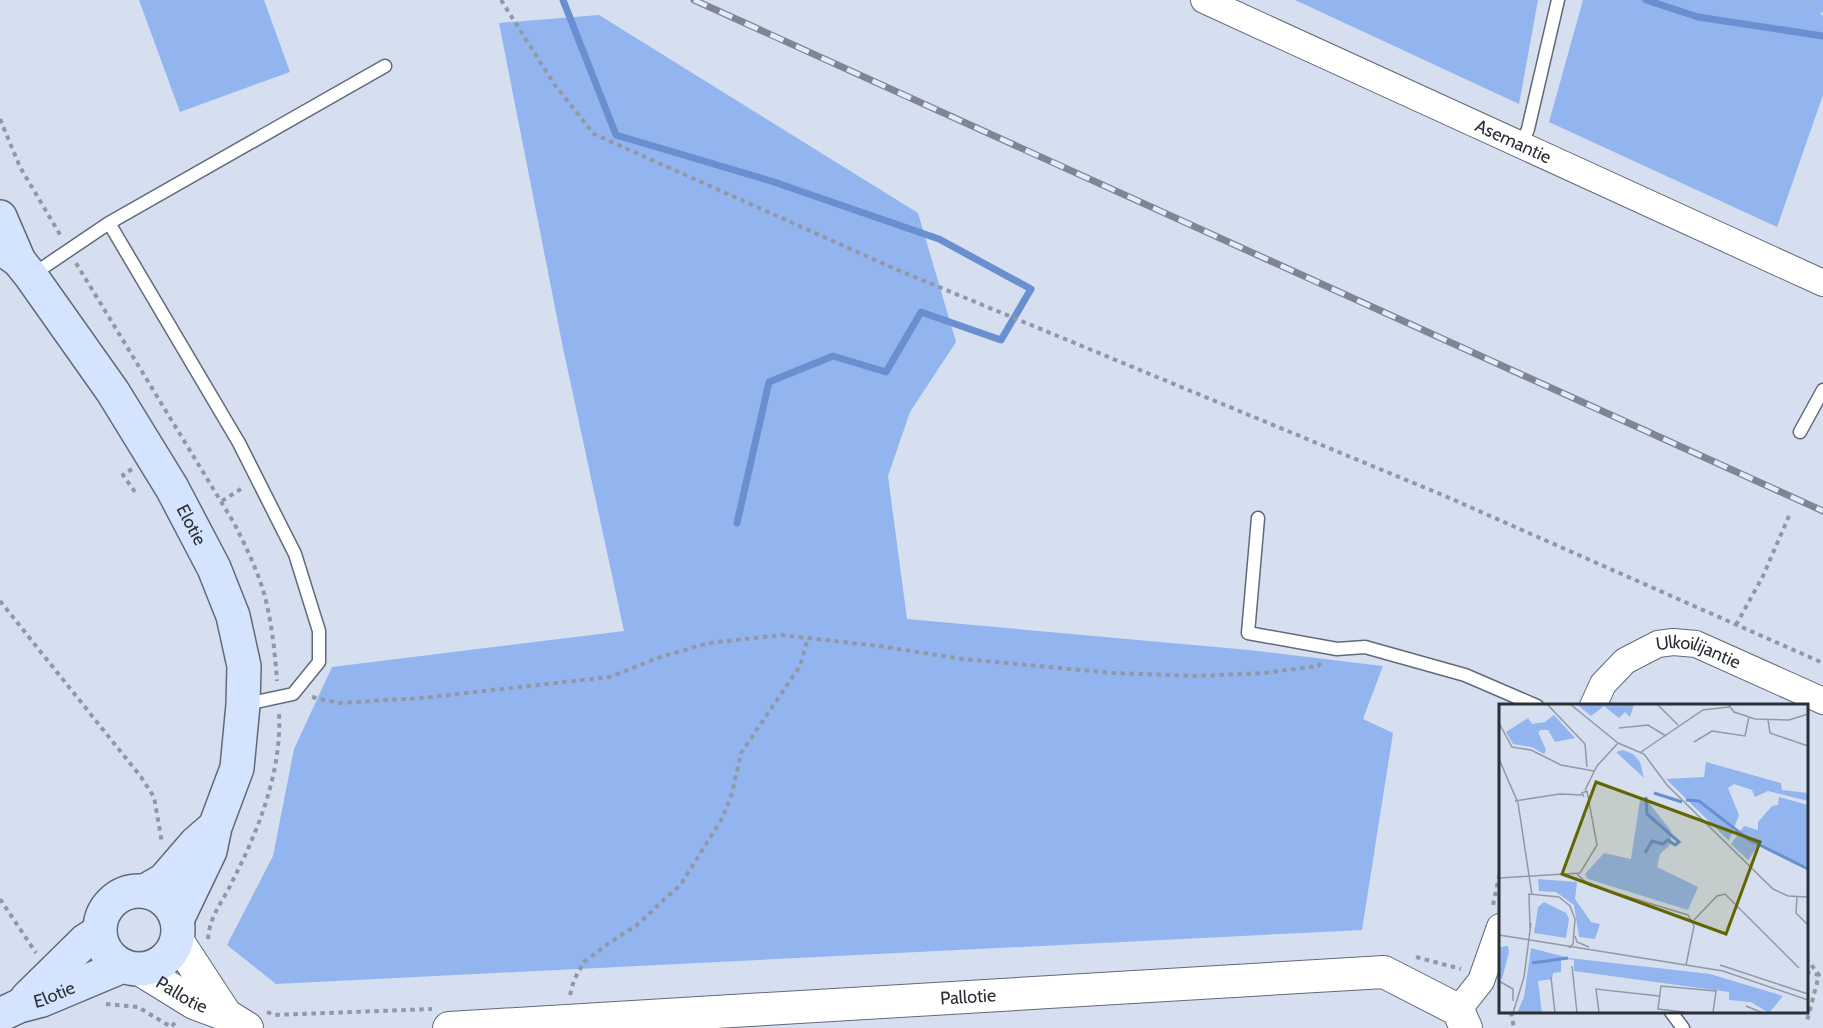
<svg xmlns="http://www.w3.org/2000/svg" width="1823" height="1028" viewBox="0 0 1823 1028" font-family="Cabin,sans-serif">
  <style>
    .green { fill: #93b5ef }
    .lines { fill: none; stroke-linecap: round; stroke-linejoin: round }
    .stream { stroke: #698fd1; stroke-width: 7 }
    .service-casing { stroke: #616a79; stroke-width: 15 }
    .minor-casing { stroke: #616a79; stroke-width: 28 }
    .tertiary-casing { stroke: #616a79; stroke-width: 34 }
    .secondary-casing { stroke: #616a79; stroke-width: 36 }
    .path { stroke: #9198a5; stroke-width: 4; stroke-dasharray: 4.5 4.5; stroke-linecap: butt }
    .service { stroke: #fff; stroke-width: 12 }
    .minor { stroke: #fff; stroke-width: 26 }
    .tertiary { stroke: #fff; stroke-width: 32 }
    .secondary { stroke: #d4e3fe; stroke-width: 33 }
    .rail-casing { stroke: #7f8692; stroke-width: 7 }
    .rail { stroke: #e2ecfe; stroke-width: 4.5; stroke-dasharray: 14; stroke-linecap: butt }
    .labels { text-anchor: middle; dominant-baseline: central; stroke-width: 6; stroke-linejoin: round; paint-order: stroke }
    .street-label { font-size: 18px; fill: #2b2f36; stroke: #e2ecfe }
    .inset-river { fill: none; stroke: #698fd1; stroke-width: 3 }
    .inset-road { fill: none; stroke: #9199a6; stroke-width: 1.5 }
    .view { fill: #636500; fill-opacity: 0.15; stroke: #636500; stroke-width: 3 }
    .inset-edge { fill: none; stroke: #2b2f36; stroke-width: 3 }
  </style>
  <rect width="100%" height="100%" fill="#d5dff0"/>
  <!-- green -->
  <path class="green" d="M139 0H264L290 72 180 112Z
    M1295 0H1538L1519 104Z
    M1583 0H1823V12L1820 13 1823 16V95L1777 227 1549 122Z
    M599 15 918 213 956 342 910 412 888 476 907 619 1249 650 1383 666 1363 719 1393 733 1362 930 276 984 227 945 273 856 294 749 332 667 624 631 563 348 499 23Z"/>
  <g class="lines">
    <!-- stream -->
    <path class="stream" d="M563 0 616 135 771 181 939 239 1031 289 1001 340 921 312 886 372 833 356 769 382 737 523
      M1646 0 1698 17 1823 36"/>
    <!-- service casing -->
    <g class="service-casing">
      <path id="service" d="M1521 146 1528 129 1558 0
        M109 223 239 443 295 554 319 631V662L293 694 246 704
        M32 275 109 223 385 66
        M1800 432 1823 390
        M1258 518 1248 633 1337 649 1365 647 1465 675 1537 706
        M1671 1012 1683 1028"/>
    </g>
    <!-- minor casing -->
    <g class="minor-casing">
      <g id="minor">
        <path id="s1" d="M1204 0 1823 283"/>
        <path id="s2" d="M1593 706 1603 684 1625 661 1658 644 1673 642 1696 644 1823 701"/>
        <path d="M1458 1010 1481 981 1500 927"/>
      </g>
    </g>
    <!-- tertiary casing -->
    <g class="tertiary-casing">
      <g id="tertiary">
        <path d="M177 940 226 1015"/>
        <path id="s3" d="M139 969 194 1003 226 1015 247 1028"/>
        <path id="s4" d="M449 1028 1384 972 1458 1010 1466 1028"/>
      </g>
    </g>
    <!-- secondary casing -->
    <g class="secondary-casing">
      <g id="secondary">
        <path d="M0 217 19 261"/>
        <path id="s5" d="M0 247 19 261 31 276 113 392 172 488 214 568 233 616 244 666 243 705 237 768 215 827 210 851 177 920"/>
        <circle cx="139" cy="930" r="39"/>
        <path d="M145 891 164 880 196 843 211 830"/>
        <path d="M27 998 85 941 99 932"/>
        <path id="s6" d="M0 1015 19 1006 42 1000 123 966"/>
      </g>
    </g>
    <!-- path -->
    <path class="path" d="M501 0 554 84 594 134 893 268 1445 496 1823 663
      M0 119 20 167 62 238
      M76 263 234 523C246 547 258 571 265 597 272 624 275 653 277 681
      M132 469 123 475 135 492
      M222 501 244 487
      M0 601 141 777 154 797 162 843
      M1736 625 1763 576 1789 516
      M312 697 339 703 421 698 610 677 660 657 709 643 782 635 879 646 963 659 1113 673 1197 676 1264 673 1318 666 1321 663
      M0 899 36 953
      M1493 905 1500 872
      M208 939C210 914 223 902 233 880 259 829 282 771 279 712
      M1416 957 1461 969
      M1806 958 1819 975 1807 1021
      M1806 972 1823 976
      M570 995 574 980 584 962 609 943 637 925 681 884 723 817 732 793 741 753 800 666 808 638
      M106 1004 138 1007 171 1027 177 1021
      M267 1012 274 1015 432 1009
      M1511 1012 1514 1028"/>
    <!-- service -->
    <use href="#service" class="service"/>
    <!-- minor -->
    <use href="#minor" class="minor"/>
    <!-- tertiary -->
    <use href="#tertiary" class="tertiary"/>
    <!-- secondary -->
    <use href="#secondary" class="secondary"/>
    <!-- rail casing -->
    <g class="rail-casing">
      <path id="rail" d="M694 0 1823 511"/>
    </g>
    <!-- rail -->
    <use href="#rail" class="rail"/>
  </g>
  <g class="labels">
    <!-- street labels -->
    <g class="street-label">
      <text stroke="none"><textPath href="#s1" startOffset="340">Asemantie</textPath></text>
      <text stroke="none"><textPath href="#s5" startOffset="339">Elotie</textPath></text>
      <text stroke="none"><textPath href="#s2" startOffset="135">Ulkoilijantie</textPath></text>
      <text stroke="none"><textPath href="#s6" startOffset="58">Elotie</textPath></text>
      <text stroke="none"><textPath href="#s3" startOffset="50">Pallotie</textPath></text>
      <text stroke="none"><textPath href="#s4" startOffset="520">Pallotie</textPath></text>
    </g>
  </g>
  <!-- overview -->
  <g transform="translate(1499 704)">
    <rect width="309" height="309" fill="#d5dff0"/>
    <path d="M78 0H135L131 13 126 8 120 14 105 2 92 12ZM55 11 76 34 56 38 49 26H42L39 28 47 46 45 50 33 43 14 40 7 28 29 14 33 20 46 18ZM124 46 134 50 141 58 145 74 117 48ZM207 58 282 79 283 86 309 89V97L269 87 256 93 253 86 235 80 229 84 240 111 230 137 167 75 205 73ZM280 93 309 101V165L261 139 249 156 232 140 245 122 259 126V118L273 102 279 101ZM141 96 150 99 172 127V140L161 150 158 163 199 183 189 206 89 175 86 170 105 149 132 155ZM39 175 78 178 76 195 92 218 101 220 96 235 80 233 75 201 57 188 40 187ZM45 198 67 209 70 215 67 234 35 229 39 203ZM9 242 10 248 3 275 0 272V243ZM32 244 70 254 211 270 284 292 270 309 252 298 230 296V288L75 267V256L62 254V268L54 269 53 275 39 277 43 309H18L25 293Z" fill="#93b5ef"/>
    <path class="inset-river" d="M155 89 183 98M187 96 200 97 249 135 309 165M146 149 153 137 164 140 169 136 176 141 180 138 148 110 147 93M33 259 69 254"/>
    <path class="inset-road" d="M48 0 86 40 88 63M71 0 119 39M158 0 179 21M229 0 235 8 256 15 290 16 309 10M269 16 271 29 309 42M0 19 13 43 32 46 62 61 95 67M120 24 149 21 167 32M195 38 213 27 246 32 250 13M119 39 145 50 168 81 274 185 289 192 309 193M142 48 204 6 230 3M0 55 19 99 33 191M86 86 98 62 119 39M16 97 61 90 83 91M78 170 90 181 189 211 195 222 187 261M0 174 81 169 98 141 88 87 83 89 85 93M298 193 297 209 309 221M195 216 218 192 226 190 300 264M31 224 30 190 60 193 71 202 76 215 74 240 70 244M0 231 224 267 309 296M76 232 78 238 90 243M221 261 309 290M73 262 78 309M52 273 56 309M0 277 14 285V297M247 302 264 309M14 309 25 273 32 219M100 309 97 285 160 292M192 309 159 305 162 282 217 287 214 309"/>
    <path class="view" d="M97 78 261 138 227 230 63 170Z"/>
    <rect width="309" height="309" class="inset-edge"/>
  </g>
</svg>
